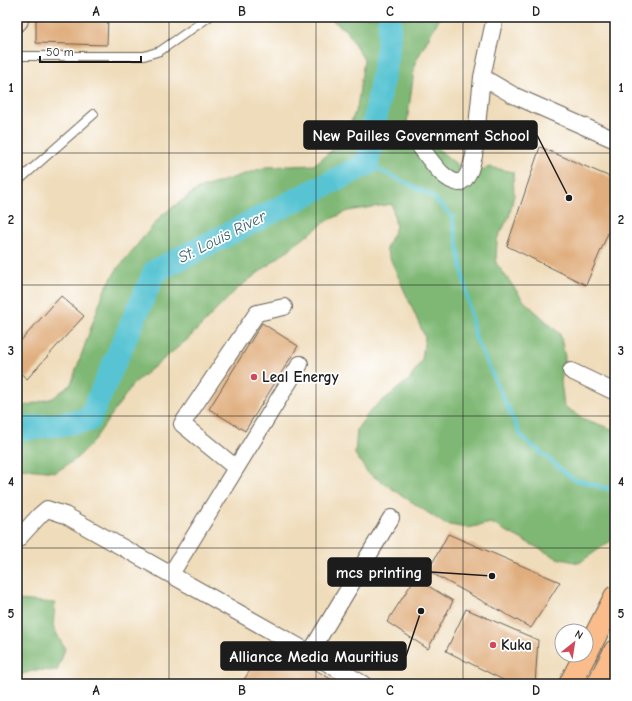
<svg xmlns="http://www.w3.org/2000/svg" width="632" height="701" viewBox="0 0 632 701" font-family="'Comic Neue',sans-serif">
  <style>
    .forest { fill: #7fb875; stroke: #4e6a48 }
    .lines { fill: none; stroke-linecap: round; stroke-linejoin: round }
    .stream { stroke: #58c4d3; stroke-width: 4 }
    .river { stroke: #58c4d3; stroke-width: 24 }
    .building { fill: #e0ae7e }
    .lane-casing { stroke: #665f53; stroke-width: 10 }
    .street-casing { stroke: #665f53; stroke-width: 18 }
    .secondary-casing { stroke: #665f53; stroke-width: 24 }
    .highway-casing { stroke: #665f53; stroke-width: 24 }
    .lane { stroke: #fff; stroke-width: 8 }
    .street { stroke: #fff; stroke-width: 16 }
    .secondary { stroke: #fde4d0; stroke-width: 22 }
    .highway { stroke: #f9bc8a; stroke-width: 22 }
    .grid { fill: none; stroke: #1c1c1c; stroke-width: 1; stroke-opacity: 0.55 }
    .poi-dot { fill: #d1495b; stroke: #fff; stroke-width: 1.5 }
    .labels { text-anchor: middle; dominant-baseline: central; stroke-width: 3.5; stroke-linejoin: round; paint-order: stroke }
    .poi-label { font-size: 15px; font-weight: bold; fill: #1c1c1c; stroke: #fff; text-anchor: start }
    .water-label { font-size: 16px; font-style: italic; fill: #345f65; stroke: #fff }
    .leader { fill: none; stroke: #1c1c1c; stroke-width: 1.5 }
    .callout-dot { fill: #1c1c1c; stroke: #fff; stroke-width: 1.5 }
    .callout { fill: #1c1c1c; stroke: #1c1c1c; stroke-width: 1.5 }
    .callout-label { font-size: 16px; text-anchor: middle; font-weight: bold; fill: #fff }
    .neatline { fill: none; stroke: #1c1c1c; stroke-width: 1.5 }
    .grid-label { font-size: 13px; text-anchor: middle; font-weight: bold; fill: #1c1c1c }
  </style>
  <rect width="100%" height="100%" fill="#fff"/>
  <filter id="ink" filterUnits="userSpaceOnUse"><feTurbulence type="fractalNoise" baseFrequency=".025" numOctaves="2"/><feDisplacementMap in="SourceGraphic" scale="8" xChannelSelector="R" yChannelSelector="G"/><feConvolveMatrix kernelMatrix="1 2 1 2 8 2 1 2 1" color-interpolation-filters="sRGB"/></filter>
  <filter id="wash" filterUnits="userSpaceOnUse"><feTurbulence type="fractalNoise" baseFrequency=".012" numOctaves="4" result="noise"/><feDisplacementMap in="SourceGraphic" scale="16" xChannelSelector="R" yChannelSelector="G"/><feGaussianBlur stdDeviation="0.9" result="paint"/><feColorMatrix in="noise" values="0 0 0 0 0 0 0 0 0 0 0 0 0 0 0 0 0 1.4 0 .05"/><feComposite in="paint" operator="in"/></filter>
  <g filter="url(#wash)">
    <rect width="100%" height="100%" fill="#efdcba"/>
    <!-- forest -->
    <path class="forest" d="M328 17H440L415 63 407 123 468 174 490 167 513 172 514 195 509 217 497 239 496 263 524 301 560 334 565 357 561 382 564 406 584 419 615 430V538L579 563 557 558 491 523 467 528 445 524 367 472 355 454 357 429 371 410 410 379 422 359 425 337 386 249 396 227 392 204 348 211 325 222 237 289 188 339 133 384 92 443 76 459 56 472 17 468V408L53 398 71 384 104 291 117 269 162 215 198 189 266 167 314 165 342 142 357 108 364 60 347 31Z
      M17 600 55 603 53 627 65 649 57 671 35 670 17 676Z"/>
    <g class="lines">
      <!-- stream -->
      <path class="stream" d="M367 164 431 195 452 216 475 337 521 436 573 479 615 491"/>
      <!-- river -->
      <path class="river" d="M17 430 89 420 155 271 367 164 388 47 390 17"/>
    </g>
    <g id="blocks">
      <!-- building -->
      <path class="building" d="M36 17H108L107 45 36 43Z
        M540 147 615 179V217L586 285 507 246Z
        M61 296 84 316 27 379 17 370V345Z
        M262 323 298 346 245 431 209 409Z
        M448 534 560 582 531 628 428 571Z
        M415 578 453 601 428 649 387 622Z
        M466 609 538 640 535 684H511L446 651Z
        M269 642 339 684H241Z"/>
    </g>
  </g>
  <g filter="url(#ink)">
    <use href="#blocks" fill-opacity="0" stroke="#665f53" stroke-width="1"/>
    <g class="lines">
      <!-- lane casing -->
      <g class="lane-casing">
        <path id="lane" d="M17 56H144L160 51 209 17
          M17 182 94 114"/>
      </g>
      <!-- street casing -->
      <g class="street-casing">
        <path id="street" d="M495 17 482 77 513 95 615 140
          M421 148C431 160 442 180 459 183L465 179 470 170 474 156 482 77
          M571 371 615 392
          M236 468 182 424 257 313 284 307
          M17 540 40 515 47 509 65 515 310 653 363 684
          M171 574 300 364
          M310 653 391 518"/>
      </g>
      <!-- secondary casing -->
      <g class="secondary-casing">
        <path id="secondary" d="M17 20V17"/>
      </g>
      <!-- highway casing -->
      <g class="highway-casing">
        <path id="highway" d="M586 654 615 597
          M570 684 585 655
          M598 684 615 651"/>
      </g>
      <!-- lane -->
      <use href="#lane" class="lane"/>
      <!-- street -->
      <use href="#street" class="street"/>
      <!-- secondary -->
      <use href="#secondary" class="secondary"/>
      <!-- highway -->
      <use href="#highway" class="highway"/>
    </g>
  </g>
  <!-- grid -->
  <path class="grid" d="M169 17V684M316 17V684M463 17V684M17 153H615M17 285H615M17 416H615M17 548H615"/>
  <!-- markers -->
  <g class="poi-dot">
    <circle cx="254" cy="377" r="4"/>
    <circle cx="493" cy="645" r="4"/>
  </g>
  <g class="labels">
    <!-- poi labels -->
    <g class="poi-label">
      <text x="262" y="377">Leal Energy</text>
      <text x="501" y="645">Kuka</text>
    </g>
    <!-- water labels -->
    <g class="water-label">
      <text transform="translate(222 237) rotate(-27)">St. Louis River</text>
    </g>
  </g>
  <!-- callouts -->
  <path class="leader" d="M569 198L537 135M492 576L431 572M421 611L406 656"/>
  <g class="callout-dot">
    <circle cx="569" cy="198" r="4"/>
    <circle cx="492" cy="576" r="4"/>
    <circle cx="421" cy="611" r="4"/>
  </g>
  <g class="callout">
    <rect x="304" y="121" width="233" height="28" rx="4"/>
    <rect x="328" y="558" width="103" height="28" rx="4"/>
    <rect x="221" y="642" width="185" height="28" rx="4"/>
  </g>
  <g class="callout-label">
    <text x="421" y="141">New Pailles Government School</text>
    <text x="379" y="578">mcs printing</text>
    <text x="314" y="662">Alliance Media Mauritius</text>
  </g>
  <!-- margin -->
  <rect width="632" height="701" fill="none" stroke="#fff" stroke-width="44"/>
  <!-- north arrow -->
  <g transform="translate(574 643) rotate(30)"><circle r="19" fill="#ffffff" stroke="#a4a4a4"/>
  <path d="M0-3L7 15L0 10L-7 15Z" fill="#d1495b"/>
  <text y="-6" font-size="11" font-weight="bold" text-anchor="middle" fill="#1c1c1c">N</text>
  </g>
  <!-- scale -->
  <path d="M40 56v6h101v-6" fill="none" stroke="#1c1c1c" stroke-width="2"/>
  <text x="46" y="56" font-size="12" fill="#1c1c1c" stroke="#ffffff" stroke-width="3" paint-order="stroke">50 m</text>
  <rect x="22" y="22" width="588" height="657" class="neatline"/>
  <g class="grid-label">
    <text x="96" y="16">A</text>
    <text x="242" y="16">B</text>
    <text x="390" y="16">C</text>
    <text x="536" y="16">D</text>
    <text x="11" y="92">1</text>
    <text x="621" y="92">1</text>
    <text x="11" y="224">2</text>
    <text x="621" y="224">2</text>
    <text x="11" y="355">3</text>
    <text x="621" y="355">3</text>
    <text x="11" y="486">4</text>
    <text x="621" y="486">4</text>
    <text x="11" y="618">5</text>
    <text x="621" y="618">5</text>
    <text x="96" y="695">A</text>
    <text x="242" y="695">B</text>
    <text x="390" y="695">C</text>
    <text x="536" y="695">D</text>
  </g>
</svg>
